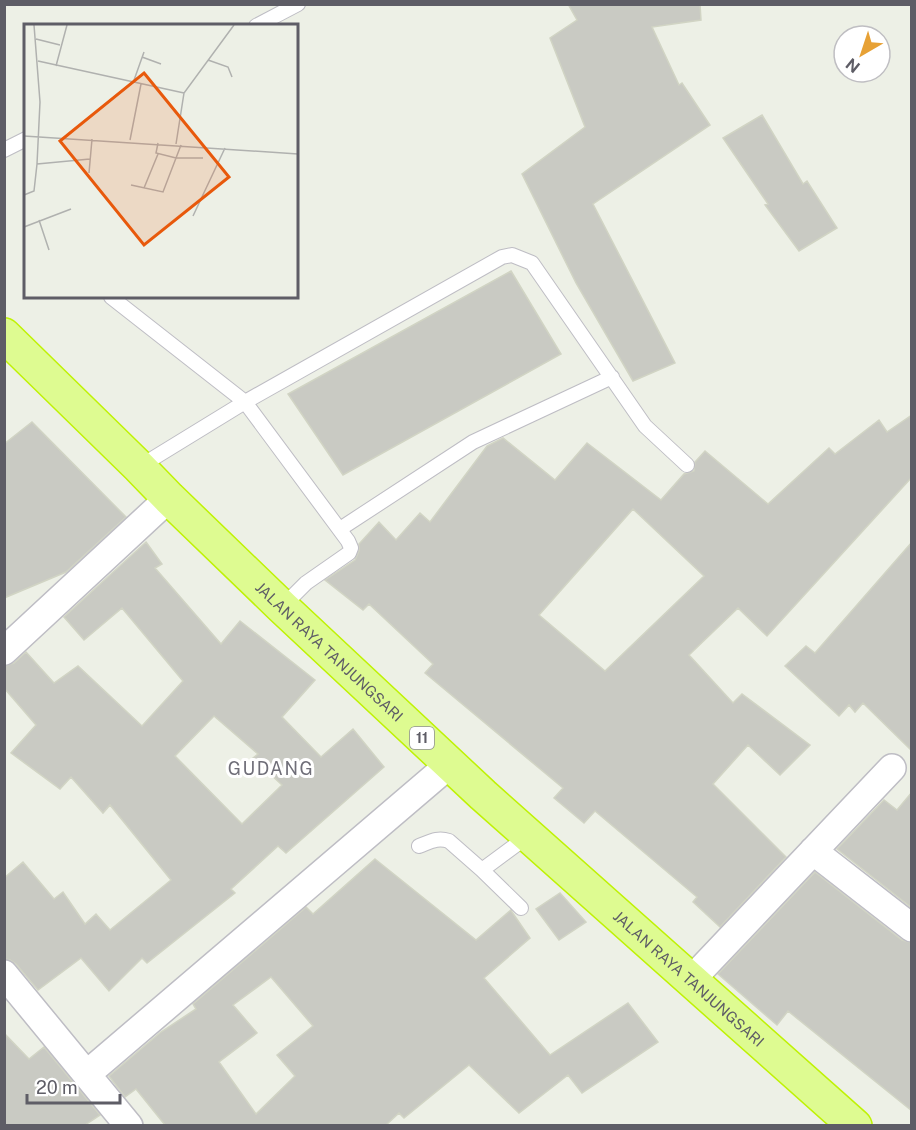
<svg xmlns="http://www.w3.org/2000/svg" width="916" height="1130" viewBox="0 0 916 1130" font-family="'Public Sans',sans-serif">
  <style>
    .building { fill: #c9cac3; stroke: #d1d4c4; stroke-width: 1.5; fill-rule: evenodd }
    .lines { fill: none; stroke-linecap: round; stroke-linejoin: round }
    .lane-casing { stroke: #bebdc4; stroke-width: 16 }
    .street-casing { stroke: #bebdc4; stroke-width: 30 }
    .highway-casing { stroke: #bff204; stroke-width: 36 }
    .lane { stroke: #fff; stroke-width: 14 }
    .street { stroke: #fff; stroke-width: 27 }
    .highway { stroke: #defb91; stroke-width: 33 }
    .labels { text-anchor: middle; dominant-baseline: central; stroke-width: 6; stroke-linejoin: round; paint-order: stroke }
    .shield { fill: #fff; stroke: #8e8e94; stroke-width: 1.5 }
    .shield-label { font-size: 14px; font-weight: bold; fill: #5e5d66 }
    .street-label { font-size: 15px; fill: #5e5d66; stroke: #fff }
    .quarter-label { font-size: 18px; letter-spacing: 1.5px; fill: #6f6e78; stroke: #fff }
    .inset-road { fill: none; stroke: #b0b1af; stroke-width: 1.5 }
    .view { fill: #e8590c; fill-opacity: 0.15; stroke: #e8590c; stroke-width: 3 }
    .inset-edge { fill: none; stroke: #5e5d66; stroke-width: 3 }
  </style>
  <rect width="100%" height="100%" fill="#edf0e6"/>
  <!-- building -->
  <path class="building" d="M568 4H700L701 20 652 27 679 85 682 83 710 125 593 204 675 363 633 381 576 283 522 174 585 127 550 38 577 20Z
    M762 115 803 184 807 181 837 228 799 251 765 205 768 204 723 138Z
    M511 271 561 354 343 475 288 394Z
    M912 415V477L767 636 738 608 689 655 733 703 742 694 810 745 780 775 748 745 713 784 786 857 720 927 693 902 697 897 595 811 584 823 554 798 563 788 425 673 433 664 369 604 363 610 325 580 355 560 359 551V544L379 522 396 540 420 513 430 522 487 446 503 438 555 480 587 443 661 500 684 474 694 471 695 462 705 451 768 504 829 448 835 454 879 420 887 432ZM633 509 704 576 605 671 539 615Z
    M32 422 126 517 66 572 4 598V444Z
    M146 542 162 564 155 568 221 644 240 621 315 680 282 717 321 757 353 729 384 767 286 853 278 846 231 889 235 893 147 963 142 958 109 991 81 958 38 990 16 964 10 960 4 959V878L23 862 54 899 63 892 85 924 96 914 110 930 171 880 110 805 103 813 71 777 60 789 11 753 36 725 4 688V666L14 663 26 652 54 683 78 666 142 726 183 681 122 608 84 640 64 617ZM214 716 258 754 253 758 282 785 242 824 175 756Z
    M912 542V751L863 703 855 712 849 705 839 716 785 666 806 646 815 653Z
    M912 792V908L837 849 884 800 897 810Z
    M375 859 476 940 511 910 512 912 530 938 484 978 550 1055 628 1003 658 1042 582 1093 568 1075 519 1113 469 1065 404 1118 399 1113 386 1125H165L136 1089 125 1097 109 1076 161 1032 196 1009 193 1004 306 907 313 914ZM271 977 313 1026 277 1055 295 1076 256 1114 219 1062 257 1033 233 1005Z
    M815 872 902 940 912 943V1111L788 1011 777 1025 718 974Z
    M560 893 586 922 559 940 536 909Z
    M4 1033 29 1059 44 1047 100 1115 85 1125H4Z"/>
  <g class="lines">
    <!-- lane casing -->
    <g class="lane-casing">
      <path id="lane" d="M256 26 298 4
        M4 150 26 139
        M111 297 245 402 348 541 351 548 349 553 306 583 282 607
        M139 467 245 402 502 257 512 255 532 263 645 426 687 465
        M340 529 473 442 612 377
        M419 846C430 842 437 837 449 841L482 870 528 836
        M482 870 521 908"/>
    </g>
    <!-- street casing -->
    <g class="street-casing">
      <path id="street" d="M4 651 169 498
        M813 851 912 928
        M4 974 129 1126
        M691 980 892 768
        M87 1074 450 764"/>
    </g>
    <!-- highway casing -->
    <g class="highway-casing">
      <g id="highway">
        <path id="s1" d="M4 335 139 467 169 498 282 607 483 795 855 1126"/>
      </g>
    </g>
    <!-- lane -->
    <use href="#lane" class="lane"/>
    <!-- street -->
    <use href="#street" class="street"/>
    <!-- highway -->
    <use href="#highway" class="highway"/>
  </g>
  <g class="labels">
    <!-- shield labels -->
    <rect class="shield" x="410" y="727" width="24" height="22" rx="4.5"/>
    <g class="shield-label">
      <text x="422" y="738">11</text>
    </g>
    <!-- street labels -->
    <g class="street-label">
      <text stroke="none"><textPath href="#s1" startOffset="454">JALAN RAYA TANJUNGSARI</textPath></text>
      <text stroke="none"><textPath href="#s1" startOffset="940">JALAN RAYA TANJUNGSARI</textPath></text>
    </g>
    <!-- quarter labels -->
    <g class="quarter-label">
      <text x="271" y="768">GUDANG</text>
    </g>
  </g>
  <!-- overview -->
  <g transform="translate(24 24)">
    <rect width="274" height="274" fill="#edf0e6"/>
    <path class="inset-road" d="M12 15 36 21M118 33 137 40M184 36 204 43 208 53M14 37 160 69M32 42 43 1M109 59 120 28M0 112 274 130M106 116 117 60M134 119 132 129 152 134H179M152 120 160 69 210 1M13 140 66 135M65 149 68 115M107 161 139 168 157 121M120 164 134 130M0 171 10 167 13 140 16 78 10 1M169 192 201 124M15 196 25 226M0 203 47 185"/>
    <path class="view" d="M120 49 205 153 120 221 36 117Z"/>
    <rect width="274" height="274" class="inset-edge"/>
  </g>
  <!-- border -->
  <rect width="916" height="1130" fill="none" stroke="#5e5d66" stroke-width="12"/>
  <!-- north arrow -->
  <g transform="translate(862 54) rotate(219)"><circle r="28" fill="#ffffff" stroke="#bfbec2" stroke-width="1.5"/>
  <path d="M0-4.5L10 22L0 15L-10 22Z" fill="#e7a135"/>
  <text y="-9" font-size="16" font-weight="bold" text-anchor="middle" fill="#5e5d66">N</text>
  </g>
  <!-- scale -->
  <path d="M27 1094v9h93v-9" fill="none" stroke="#5e5d66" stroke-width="3"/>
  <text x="36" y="1094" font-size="18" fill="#5e5d66" stroke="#ffffff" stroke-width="4.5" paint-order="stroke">20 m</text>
</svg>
